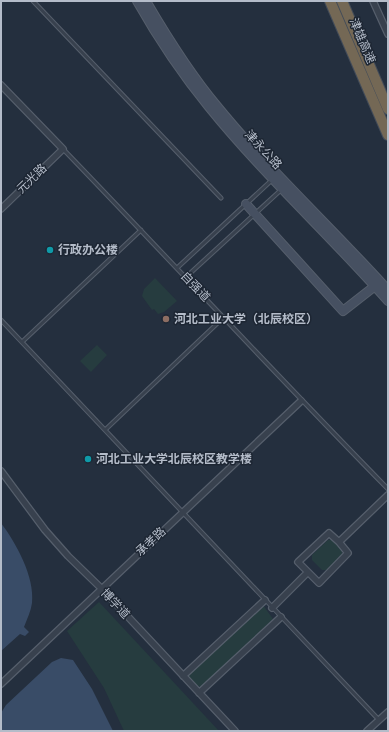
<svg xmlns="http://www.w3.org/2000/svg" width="389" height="732" viewBox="0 0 389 732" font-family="Signika,'Noto Sans SC',sans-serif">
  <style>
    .green { fill: #263c3f }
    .water { fill: #394c67 }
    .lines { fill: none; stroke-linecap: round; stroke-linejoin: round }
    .lane-casing { stroke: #565f6c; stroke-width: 5 }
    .street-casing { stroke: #565f6c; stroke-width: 8 }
    .secondary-casing { stroke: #565f6c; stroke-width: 10 }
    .highway-casing { stroke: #434c59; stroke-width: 12 }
    .lane { stroke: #38414e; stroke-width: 3 }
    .street { stroke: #38414e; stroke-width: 5.5 }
    .secondary { stroke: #465061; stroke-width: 8 }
    .highway { stroke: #746855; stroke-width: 10 }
    .culture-dot { fill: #0f9aa8; stroke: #1d2633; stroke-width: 1.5 }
    .education-dot { fill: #8d6e63; stroke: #1d2633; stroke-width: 1.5 }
    .labels { text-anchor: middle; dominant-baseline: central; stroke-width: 3; stroke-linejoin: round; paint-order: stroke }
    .street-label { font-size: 12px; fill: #b4bcc9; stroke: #1d2633 }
    .poi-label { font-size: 12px; font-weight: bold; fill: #b4bcc9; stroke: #1d2633; text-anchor: start }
  </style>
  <rect width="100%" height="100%" fill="#242f3e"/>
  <!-- green -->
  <path class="green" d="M155 278 177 301 164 312 158 314 154 309 152 310 142 296 144 289Z
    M97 345 107 355 91 372 80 361Z
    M328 540H332L342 550V555L326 570H322L312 560V555Z
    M99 602 219 731H124L104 688 67 631Z
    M263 605 273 619 201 687 192 683 188 675Z"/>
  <!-- water -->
  <path class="water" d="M1 523C16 543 35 577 32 603 31 611 27 619 24 627L29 632 25 636 20 634 1 651Z
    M61 658 73 660 92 689 113 731H1V713L6 705 52 662Z"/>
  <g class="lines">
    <!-- lane casing -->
    <g class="lane-casing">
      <path id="lane" d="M33 1 221 198
        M63 149C172 262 278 377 388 489
        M177 268 273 179
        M186 277 282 189
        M1 320 379 720
        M22 342 141 230
        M105 430 224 317"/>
    </g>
    <!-- street casing -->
    <g class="street-casing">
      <path id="street" d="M373 1 388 34
        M1 85 63 149 1 209
        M1 471 45 530 68 556 102 589 235 731
        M308 572 319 583 348 553 339 542
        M272 608 308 572 298 562 329 533 339 542 388 495
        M183 676 265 600
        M1 684 301 401
        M199 693 281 617
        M367 731 388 712"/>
    </g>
    <!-- secondary casing -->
    <g class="secondary-casing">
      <path id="secondary" d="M137 1C158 38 182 74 209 107 264 175 330 235 388 301
        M146 1C167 37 190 74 217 106 270 171 332 228 388 290
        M246 204 343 311 375 286"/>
    </g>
    <!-- highway casing -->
    <g class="highway-casing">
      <path id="highway" d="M330 1 388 135
        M342 1 388 109"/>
    </g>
    <!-- lane -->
    <use href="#lane" class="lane"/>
    <!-- street -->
    <use href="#street" class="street"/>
    <!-- secondary -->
    <use href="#secondary" class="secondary"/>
    <!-- highway -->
    <use href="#highway" class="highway"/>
  </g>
  <!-- markers -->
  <g class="culture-dot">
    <circle cx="50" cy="250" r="4"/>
    <circle cx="88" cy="459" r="4"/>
  </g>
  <circle class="education-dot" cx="166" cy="319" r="4"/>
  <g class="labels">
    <!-- street labels -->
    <g class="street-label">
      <text transform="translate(362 41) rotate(67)">津雄高速</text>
      <text transform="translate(263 150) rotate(47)">津永公路</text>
      <text transform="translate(32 179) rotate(-44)">元光路</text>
      <text transform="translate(195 287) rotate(46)">自强道</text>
      <text transform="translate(151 542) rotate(-43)">承孝路</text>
      <text transform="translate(115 604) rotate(47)">博学道</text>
    </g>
    <!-- poi labels -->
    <g class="poi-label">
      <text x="58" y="250">行政办公楼</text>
      <text x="174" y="319">河北工业大学（北辰校区）</text>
      <text x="96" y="459">河北工业大学北辰校区教学楼</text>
    </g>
  </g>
  <!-- border -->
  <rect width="389" height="732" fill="none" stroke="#b4bcc9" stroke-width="4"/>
</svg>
